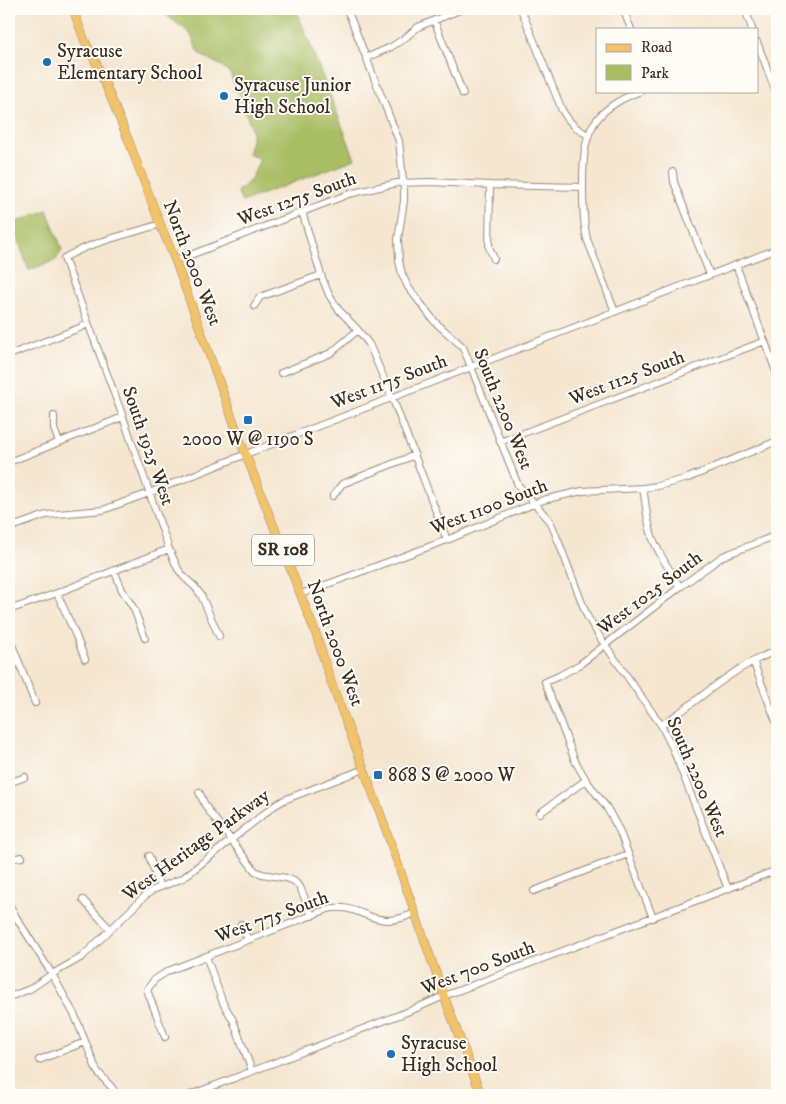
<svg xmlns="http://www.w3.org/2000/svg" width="786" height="1104" viewBox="0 0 786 1104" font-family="'IM FELL DW Pica',serif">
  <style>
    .green { fill: #a9be63; stroke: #727440 }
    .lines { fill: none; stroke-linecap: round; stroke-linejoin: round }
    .minor-casing { stroke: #988877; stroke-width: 8 }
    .major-casing { stroke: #988877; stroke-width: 9 }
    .minor { stroke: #fff; stroke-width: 6 }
    .major { stroke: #f2c36a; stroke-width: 8 }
    .poi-dot { fill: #1f6fb2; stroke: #fdfcf7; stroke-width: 2 }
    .labels { text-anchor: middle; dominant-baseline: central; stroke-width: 4; stroke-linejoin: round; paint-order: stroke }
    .shield { fill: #fdfcf7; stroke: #75695f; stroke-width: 1 }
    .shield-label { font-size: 18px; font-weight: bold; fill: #3b2a1e }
    .poi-label { font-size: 19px; fill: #3b2a1e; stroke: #fdfcf7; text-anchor: start }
    .street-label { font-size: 19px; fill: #3b2a1e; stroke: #fdfcf7 }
  </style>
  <rect width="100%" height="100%" fill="#fdfcf7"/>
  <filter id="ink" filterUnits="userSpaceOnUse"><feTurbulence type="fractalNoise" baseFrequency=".02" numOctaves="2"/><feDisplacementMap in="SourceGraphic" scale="10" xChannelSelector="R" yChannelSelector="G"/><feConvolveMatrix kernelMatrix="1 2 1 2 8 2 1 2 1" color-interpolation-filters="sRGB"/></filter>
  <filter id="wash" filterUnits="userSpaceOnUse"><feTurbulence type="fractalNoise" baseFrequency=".0096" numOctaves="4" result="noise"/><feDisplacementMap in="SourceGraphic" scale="20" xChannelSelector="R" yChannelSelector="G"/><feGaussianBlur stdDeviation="1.12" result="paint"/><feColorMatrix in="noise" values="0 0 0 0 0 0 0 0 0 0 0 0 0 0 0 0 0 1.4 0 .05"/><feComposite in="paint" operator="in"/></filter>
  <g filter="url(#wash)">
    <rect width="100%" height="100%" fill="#f5e6d0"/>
    <!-- green -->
    <path class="green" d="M178 9H296L355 159 242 202 237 191C250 185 255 171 260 159L248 154C255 132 253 132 245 112V109L240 93 237 92 230 73 222 66 201 55 198 51 190 33 165 14Z
      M47 210 62 249 56 260 29 270 12 224Z"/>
  </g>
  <g filter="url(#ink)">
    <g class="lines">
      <!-- minor casing -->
      <g class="minor-casing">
        <path id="minor" d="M347 9 399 141 404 190V201L398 239 399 261 402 274 408 287 435 322 463 347 518 485 550 521 556 535 587 616 601 639 661 725 673 749 728 889
          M521 9 562 110C569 122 575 128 588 135
          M623 9 631 29
          M745 9 752 29
          M434 20 463 94
          M757 42 777 95
          M366 58 391 47 405 38 418 27 462 9
          M673 172 674 182 710 275
          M490 185 489 247 494 259
          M302 212 304 218 321 275 329 295 338 309 358 330 369 344 394 402 447 540
          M160 224C128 235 93 241 64 258L123 417 169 549 178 569 184 577 195 587 201 595 219 636
          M175 260 193 254 349 194 397 183 431 182 490 185 583 187
          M736 265 777 374
          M254 306 260 297 321 275
          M615 312 587 239C583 221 583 203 583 184 583 133 590 110 641 91
          M9 355 82 327 87 324
          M281 373 331 353 358 330
          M54 416V429L59 442
          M500 442 765 341
          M9 462 123 417
          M643 488C646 505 647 523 653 539 660 556 670 571 680 587
          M333 496 342 484 415 455
          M9 528 46 515 103 510 149 493 246 454 777 249
          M114 570 122 590 134 609 145 638
          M57 593 76 636 85 659
          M301 594 447 540 543 500 582 491 643 488 658 486 688 478 777 441
          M9 610 57 593 169 549
          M9 637 35 703
          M753 661 777 724
          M661 725C686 710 707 690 732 674 746 664 761 657 777 650
          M9 783 25 777
          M199 792 205 805 211 814 255 871 262 874 286 878 294 881 300 887 312 916
          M540 813 586 780
          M149 856 160 887
          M9 859 22 857
          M534 891 628 854
          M83 900 110 929
          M9 904 16 917 52 974 75 1016 97 1071 113 1089 115 1095
          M653 918 619 830 607 808 586 780 575 761 545 682 559 676 579 665 680 587 723 556 777 535
          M241 924 248 940
          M206 956 223 1003 233 1020 252 1071
          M9 997 30 989 52 974 82 957 146 895 153 890 183 878 274 806 284 800 364 769
          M165 1037 147 990 154 980 168 971 328 909C354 903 365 920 388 920 398 920 406 917 415 913
          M39 1060 85 1042
          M190 1095 412 1010 444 996 777 870"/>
      </g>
      <!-- major casing -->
      <g class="major-casing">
        <path id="major" d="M73 9 84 39 99 69 128 139 160 224 175 260 242 445 316 634 331 682 378 807 444 996 481 1095"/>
      </g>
      <!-- minor -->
      <use href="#minor" class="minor"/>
      <!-- major -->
      <use href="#major" class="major"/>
    </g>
  </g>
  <!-- markers -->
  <g class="poi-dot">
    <circle cx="47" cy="62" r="5"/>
    <circle cx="224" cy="96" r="5"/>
    <rect x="243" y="415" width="10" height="10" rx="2.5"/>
    <rect x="373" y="770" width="10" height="10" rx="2.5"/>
    <circle cx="391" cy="1054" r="5"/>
  </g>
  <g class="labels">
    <!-- shield labels -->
    <rect class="shield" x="252" y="534.5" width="62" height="31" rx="4"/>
    <g class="shield-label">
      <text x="283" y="550">SR 108</text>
    </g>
    <!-- poi labels -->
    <g class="poi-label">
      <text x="57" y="51">Syracuse<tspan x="57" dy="22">Elementary School</tspan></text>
      <text x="234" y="85">Syracuse Junior<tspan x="234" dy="22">High School</tspan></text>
      <text x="248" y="439" text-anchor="middle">2000 W @ 1190 S</text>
      <text x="388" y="775">868 S @ 2000 W</text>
      <text x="401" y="1043">Syracuse<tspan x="401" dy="22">High School</tspan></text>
    </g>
    <!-- street labels -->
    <g class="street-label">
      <text transform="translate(297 199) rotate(-20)">West 1275 South</text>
      <text transform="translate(192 263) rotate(69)">North 2000 West</text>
      <text transform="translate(627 378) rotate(-21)">West 1125 South</text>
      <text transform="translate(389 382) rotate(-21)">West 1175 South</text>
      <text transform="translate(503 409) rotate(68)">South 2200 West</text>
      <text transform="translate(148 446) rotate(71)">South 1925 West</text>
      <text transform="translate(489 507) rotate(-21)">West 1100 South</text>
      <text transform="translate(650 593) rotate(-37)">West 1025 South</text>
      <text transform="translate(335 643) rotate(70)">North 2000 West</text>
      <text transform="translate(697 777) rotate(67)">South 2200 West</text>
      <text transform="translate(196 845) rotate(-36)">West Heritage Parkway</text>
      <text transform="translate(272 917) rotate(-20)">West 775 South</text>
      <text transform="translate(478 968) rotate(-21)">West 700 South</text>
    </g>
  </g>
  <!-- margin -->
  <rect width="786" height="1104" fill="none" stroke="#fdfcf7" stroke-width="30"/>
  <!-- legend -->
  <rect x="596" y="28" width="162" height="65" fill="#fdfcf7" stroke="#afa8a0"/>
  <rect x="606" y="44" width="25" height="8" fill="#f2c36a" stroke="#afa8a0"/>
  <text x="641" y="52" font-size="15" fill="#3b2a1e">Road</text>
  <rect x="606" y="65" width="25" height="15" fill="#a9be63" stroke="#afa8a0"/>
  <text x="641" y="78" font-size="15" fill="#3b2a1e">Park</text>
</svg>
